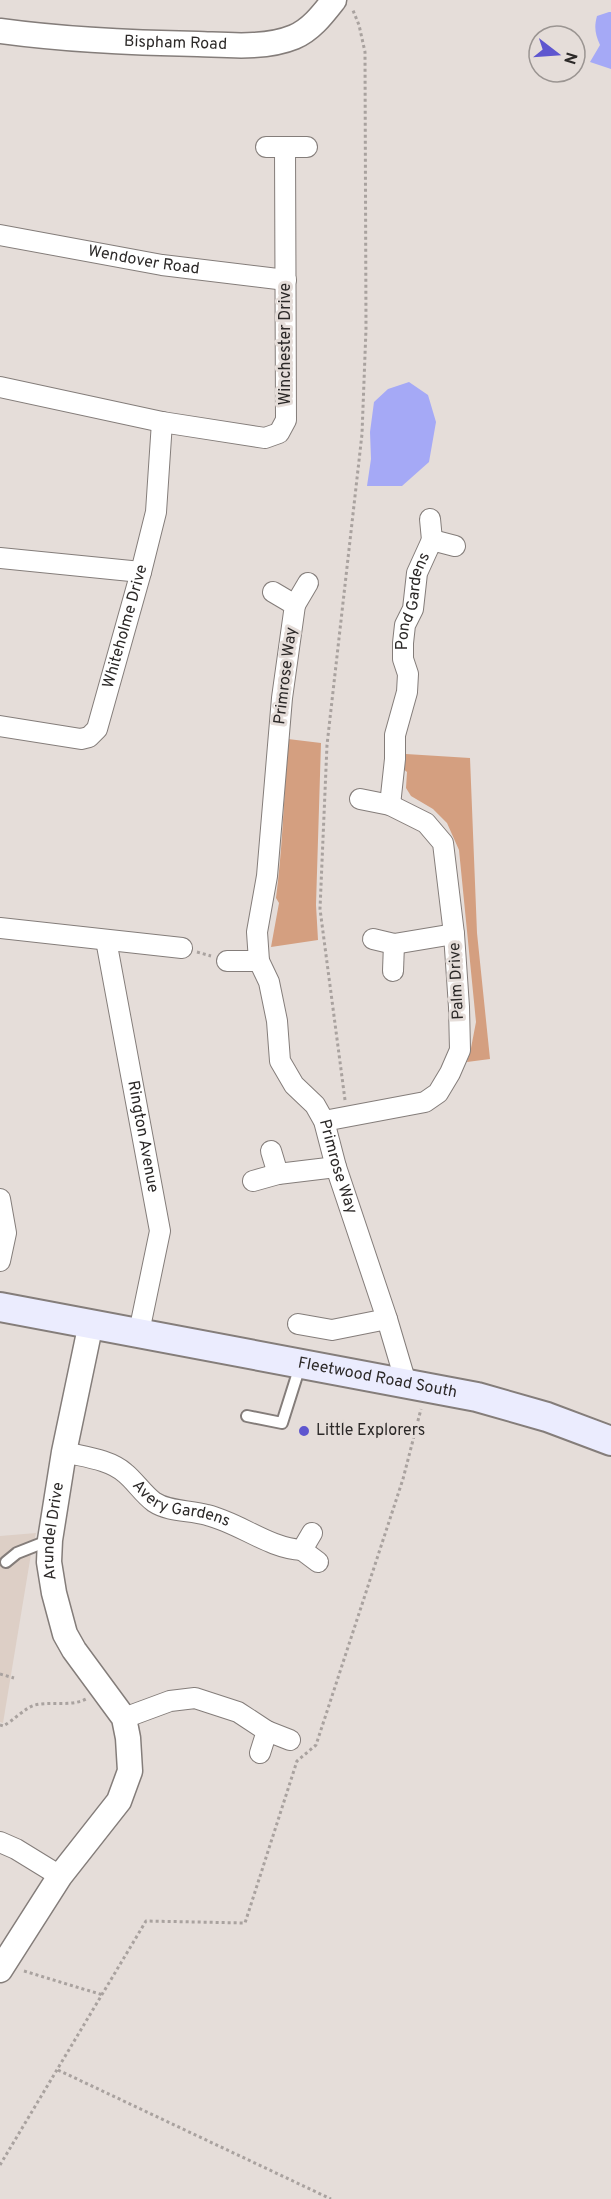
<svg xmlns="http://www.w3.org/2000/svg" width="611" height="2199" viewBox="0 0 611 2199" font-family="Overpass,sans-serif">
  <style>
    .built { fill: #ddcfc6 }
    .green { fill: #d49f80 }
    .water { fill: #a5a9f6 }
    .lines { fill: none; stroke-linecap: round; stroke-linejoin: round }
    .service-casing { stroke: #847d7a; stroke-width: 14 }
    .minor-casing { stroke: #847d7a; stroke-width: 22 }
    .tertiary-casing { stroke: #847d7a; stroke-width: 27 }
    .secondary-casing { stroke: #847d7a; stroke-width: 32 }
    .path { stroke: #a9a29f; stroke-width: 3; stroke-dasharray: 3 3; stroke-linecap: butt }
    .service { stroke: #fff; stroke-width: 10 }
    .minor { stroke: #fff; stroke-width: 20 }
    .tertiary { stroke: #fff; stroke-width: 24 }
    .secondary { stroke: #ebecfe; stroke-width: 28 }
    .poi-dot { fill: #5e56cf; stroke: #e5ddd9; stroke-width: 2 }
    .labels { text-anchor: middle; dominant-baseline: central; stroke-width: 6; stroke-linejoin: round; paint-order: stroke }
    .street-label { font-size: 16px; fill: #2c2928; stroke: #e5ddd9 }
    .poi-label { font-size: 16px; fill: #2c2928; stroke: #e5ddd9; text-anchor: start }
  </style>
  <rect width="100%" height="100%" fill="#e5ddd9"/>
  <!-- built -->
  <path class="built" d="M36 1533 31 1554 3 1723 0 1722V1536Z"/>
  <!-- green -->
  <path class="green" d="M288 739 321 743 316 905 318 940 271 947 279 903 276 898C283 845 284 792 288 739Z
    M406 754 470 758 477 933 490 1059 467 1062 471 1048 476 1022 459 850 447 823 433 809 411 796 406 788 407 772 402 768 403 757Z"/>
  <!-- water -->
  <path class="water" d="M609 12H611V69L590 62 600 45C595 34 594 27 597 16Z
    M409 382 428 395 436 422 429 462 402 486H367L371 459 370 432 374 402 388 389Z"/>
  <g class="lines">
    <!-- service casing -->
    <g class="service-casing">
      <path id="service" d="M247 1416 282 1423 300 1366
        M6 1562 17 1553 50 1540"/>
    </g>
    <!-- minor casing -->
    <g class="minor-casing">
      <g id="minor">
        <path d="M266 147H307"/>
        <path id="s1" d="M0 235 162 265 286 280"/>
        <path d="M0 387 162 422 265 438 279 433 286 420 285 147"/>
        <path d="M430 519 432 540"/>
        <path d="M0 558 141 572"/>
        <path id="s2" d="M273 592 295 605 282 698 267 876 257 932 259 961 269 982 277 1021 280 1061 294 1085 315 1105 324 1121 336 1167 387 1319 406 1383"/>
        <path d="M295 605 308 583"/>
        <path id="s3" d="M0 726 81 739 89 737 97 729 141 572 156 512 162 422"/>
        <path id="s4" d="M390 805 395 759V735L407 692 408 674 403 659V643L405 625 413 609 417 573 432 540 455 546"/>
        <path d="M0 928 182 948"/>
        <path d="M373 939 394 944 454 934"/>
        <path id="s5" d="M106 940 160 1231 139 1332"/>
        <path d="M227 961H259"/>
        <path d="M393 971 394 944"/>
        <path d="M324 1121 425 1102 438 1093 450 1073 460 1050 459 1007 454 934 443 843 426 823 390 805 360 799"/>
        <path d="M271 1151 278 1174"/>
        <path d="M253 1181 278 1174 336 1167"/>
        <path d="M0 1199 6 1233 0 1261"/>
        <path d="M298 1324 332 1330 387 1319"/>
        <path id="s6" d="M64 1452C84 1457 109 1459 125 1473 135 1481 143 1494 154 1502 169 1512 190 1510 207 1515 240 1523 268 1548 302 1550L312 1533"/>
        <path d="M302 1550 318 1562"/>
        <path d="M124 1718 170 1701 195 1698 238 1712 267 1731 290 1740"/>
        <path d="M260 1753 267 1731"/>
        <path d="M0 1842 16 1849 60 1876"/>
      </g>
    </g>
    <!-- tertiary casing -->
    <g class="tertiary-casing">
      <g id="tertiary">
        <path id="s7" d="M0 31C66 40 131 43 198 44 228 45 265 49 294 37 311 30 323 14 334 0"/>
        <path id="s8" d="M0 1970 60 1876 119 1801 130 1771 128 1738 124 1718 74 1650 65 1634 54 1593 49 1562 50 1540 64 1452 91 1323"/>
      </g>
    </g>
    <!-- secondary casing -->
    <g class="secondary-casing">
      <g id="secondary">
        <path id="s9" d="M0 1307 477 1397 547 1417 611 1441"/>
      </g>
    </g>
    <!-- path -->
    <path class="path" d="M197 952 211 956
      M345 1100 320 909 327 745 362 434 366 329 365 52 359 25 352 8
      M0 1674 14 1678
      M0 1725 3 1726C13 1721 26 1707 35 1705 52 1701 70 1707 86 1699
      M24 1971 103 1995
      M58 2070 331 2199
      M0 2165 146 1921 245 1923 297 1761 316 1745 403 1479 421 1409"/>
    <!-- service -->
    <use href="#service" class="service"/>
    <!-- minor -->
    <use href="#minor" class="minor"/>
    <!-- tertiary -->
    <use href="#tertiary" class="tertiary"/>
    <!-- secondary -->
    <use href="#secondary" class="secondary"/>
  </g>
  <!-- markers -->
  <circle class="poi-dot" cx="304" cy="1431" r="6"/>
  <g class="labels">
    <!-- street labels -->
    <g class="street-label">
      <text stroke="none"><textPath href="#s7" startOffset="176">Bispham Road</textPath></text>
      <text stroke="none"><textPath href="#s1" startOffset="146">Wendover Road</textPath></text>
      <text transform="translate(286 344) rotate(-90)">Winchester Drive</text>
      <text stroke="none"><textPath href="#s4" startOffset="208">Pond Gardens</textPath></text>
      <text stroke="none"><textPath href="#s3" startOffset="208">Whiteholme Drive</textPath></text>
      <text transform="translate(286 676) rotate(-83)">Primrose Way</text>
      <text transform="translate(457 981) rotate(-93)">Palm Drive</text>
      <text stroke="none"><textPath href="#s5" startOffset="200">Rington Avenue</textPath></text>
      <text stroke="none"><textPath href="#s2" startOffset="610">Primrose Way</textPath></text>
      <text stroke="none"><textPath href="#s9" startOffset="384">Fleetwood Road South</textPath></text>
      <text stroke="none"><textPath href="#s6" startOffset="132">Avery Gardens</textPath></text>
      <text stroke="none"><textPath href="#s8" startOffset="500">Arundel Drive</textPath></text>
    </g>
    <!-- poi labels -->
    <g class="poi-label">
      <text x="316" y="1431">Little Explorers</text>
    </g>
  </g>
  <!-- north arrow -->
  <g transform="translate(557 54) rotate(107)"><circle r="28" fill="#e5ddd9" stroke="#9b9592" stroke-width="1.5"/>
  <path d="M0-4.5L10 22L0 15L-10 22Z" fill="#5e56cf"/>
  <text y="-9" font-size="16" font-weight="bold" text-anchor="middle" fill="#2c2928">N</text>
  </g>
</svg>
